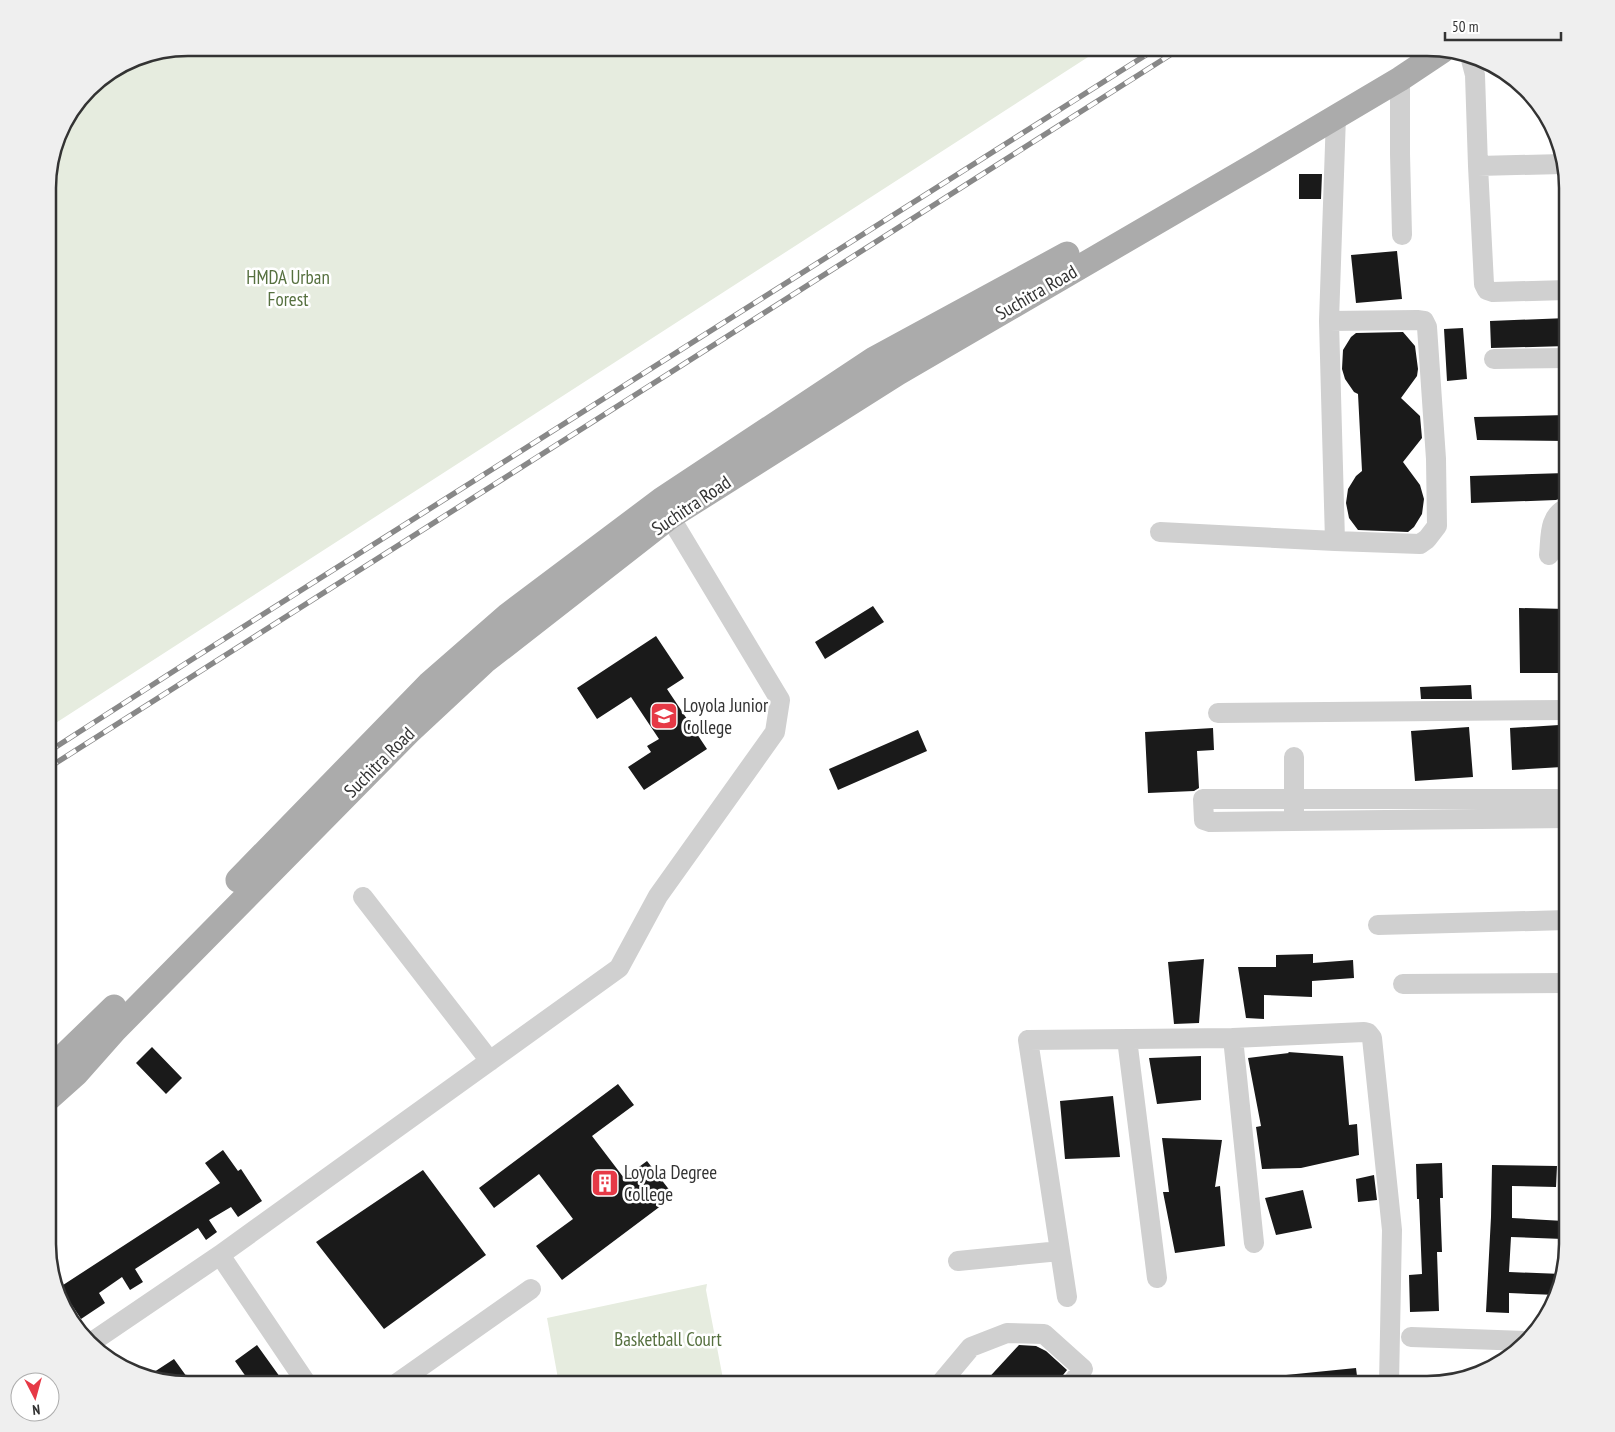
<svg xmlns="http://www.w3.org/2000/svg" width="1615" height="1432" viewBox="0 0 1615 1432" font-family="'PT Sans Narrow',sans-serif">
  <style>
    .green { fill: #e6ecdf }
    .building { fill: #1a1a1a }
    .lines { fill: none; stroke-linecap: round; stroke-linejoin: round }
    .minor { stroke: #d0d0d0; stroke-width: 20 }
    .major { stroke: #ababab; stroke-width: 25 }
    .rail-casing { stroke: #888; stroke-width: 5.5 }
    .rail { stroke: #fff; stroke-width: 4; stroke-dasharray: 11; stroke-linecap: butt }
    .labels { text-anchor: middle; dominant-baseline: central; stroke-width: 5; stroke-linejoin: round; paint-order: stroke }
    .park-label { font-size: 19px; fill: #56703f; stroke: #fff }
    .street-label { font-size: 19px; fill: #333; stroke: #fff }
    .poi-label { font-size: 19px; fill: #333; stroke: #fff; text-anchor: start }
    .rim { fill: none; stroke: #333; stroke-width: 2.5 }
  </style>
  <rect width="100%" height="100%" fill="#fff"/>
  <!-- green -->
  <path class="green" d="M188 48H1102L48 728V179L62 126 95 83 135 58Z
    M707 1284 706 1290 724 1384H559L547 1318Z"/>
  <!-- building -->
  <path class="building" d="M1299 174H1322L1321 199H1299Z
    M1397 251 1402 299 1356 303 1351 255Z
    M1567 318V346L1491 348 1490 321Z
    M1463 328 1467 379 1447 381 1444 329Z
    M1403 332 1415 346 1418 369 1417 376 1401 398 1420 416 1422 438 1403 462 1420 485 1424 499 1422 514 1414 527 1408 532 1358 530 1349 518 1346 503 1348 489 1356 476 1362 471 1358 394 1354 392 1345 379 1342 369 1343 350 1351 337 1356 333Z
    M1567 415V441L1477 440 1474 417Z
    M1566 473 1567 496 1556 500 1471 503 1470 476Z
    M873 606 884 622 825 659 815 642Z
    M1519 608 1567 609V673H1520Z
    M656 636 684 678 667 689 707 749 644 790 628 767 651 752 647 746 659 739 631 697 597 719 577 688Z
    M1471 685 1472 699H1421L1420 687Z
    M1559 725 1562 767 1512 770 1510 728Z
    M1469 727 1473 777 1415 781 1411 731Z
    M1213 728 1214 750 1197 751 1199 788 1194 791 1148 793 1145 732Z
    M918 730 927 751 838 790 829 769Z
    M1313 954V963L1353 960 1354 978 1312 981V997L1264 995V1019L1246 1018 1238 967H1276V955Z
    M1204 959 1199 1023 1174 1024 1168 962Z
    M152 1047 182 1078 166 1094 136 1063Z
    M1288 1052 1343 1056 1349 1125 1357 1124 1359 1155 1301 1168 1262 1169 1256 1127 1261 1126 1248 1058 1289 1053Z
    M1201 1056V1100L1157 1104 1149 1058Z
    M618 1084 634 1105 592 1136 624 1178 647 1161 674 1196 562 1280 536 1246 573 1219 539 1174 494 1208 479 1188Z
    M1113 1096 1120 1157 1065 1159 1060 1101Z
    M1162 1138 1222 1140 1215 1187 1220 1186 1225 1246 1175 1253 1163 1192H1169Z
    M223 1150 238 1171 241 1169 262 1201 238 1217 231 1207 209 1220 217 1232 206 1240 198 1228 135 1269 143 1282 130 1290 122 1277 99 1293 105 1303 81 1319 60 1287 220 1183 205 1163Z
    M1442 1163 1443 1198H1440L1442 1252H1437L1439 1311 1410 1312 1409 1275 1422 1274 1419 1199H1417L1416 1164Z
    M1492 1165 1557 1166 1556 1187 1512 1186V1218L1564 1221 1563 1239 1511 1237 1509 1272 1562 1274 1557 1295 1509 1293V1313L1486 1312 1491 1217Z
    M423 1170 486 1255 384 1329 316 1242Z
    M1374 1175 1377 1200 1358 1202 1356 1179Z
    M1303 1190 1312 1228 1276 1235 1265 1198Z
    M257 1345 285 1384H251L235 1361Z
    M1019 1345 1036 1346 1046 1351 1067 1370 1056 1384H983Z
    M174 1359 192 1384 148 1376Z
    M1356 1368 1358 1384H1277L1276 1376Z"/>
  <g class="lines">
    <!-- minor -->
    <path class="minor" d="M1470 56 1475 75 1478 166 1484 284 1487 290 1493 292 1567 290
      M1400 79V154L1402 235
      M1478 166 1563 164
      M1329 321 1417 320 1424 321 1427 327 1436 459 1437 526 1427 539 1420 544 1335 541
      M1494 359 1567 358
      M1160 532 1335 541 1329 321 1336 116
      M1549 555C1551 537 1548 516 1567 508
      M1218 713 1567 710
      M1294 813V757
      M1567 818 1210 822 1204 820 1203 799H1567
      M363 897 490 1061
      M1378 925 1567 920
      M1403 984 1567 983
      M1233 1038 1254 1243
      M1127 1039 1157 1278
      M220 1255 307 1384
      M958 1261 1060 1251
      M1067 1297 1028 1040 1233 1038 1364 1032 1368 1033 1372 1038 1392 1230 1389 1384
      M1411 1337 1528 1341
      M89 1344 220 1255 619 968 658 896 775 732 780 700 670 517
      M396 1384 531 1289
      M940 1384 971 1347 1007 1333 1044 1334 1083 1369 1071 1384"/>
    <!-- major -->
    <path class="major" d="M238 880 429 684 508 615 661 500 874 359 1067 254
      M48 1071 114 1007
      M48 1099 76 1074 115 1030 411 730 484 662 670 517 898 373 1260 162 1400 79 1442 51"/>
    <!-- rail casing -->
    <g class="rail-casing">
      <path id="rail" d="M48 752 191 660 1157 48
        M48 768 1181 48"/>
    </g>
    <!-- rail -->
    <use href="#rail" class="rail"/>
  </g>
  <!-- icons -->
  <defs>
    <g id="university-square" transform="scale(1.4375)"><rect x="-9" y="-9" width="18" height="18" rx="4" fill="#e63946" stroke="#fff"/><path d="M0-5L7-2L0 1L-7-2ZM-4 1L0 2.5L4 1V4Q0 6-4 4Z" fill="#fff"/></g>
    <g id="building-square" transform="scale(1.4375)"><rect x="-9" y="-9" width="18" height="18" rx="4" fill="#e63946" stroke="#fff"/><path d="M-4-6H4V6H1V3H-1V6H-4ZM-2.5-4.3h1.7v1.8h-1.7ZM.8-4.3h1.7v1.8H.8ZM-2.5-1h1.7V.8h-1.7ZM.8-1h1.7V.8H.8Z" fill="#fff"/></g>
  </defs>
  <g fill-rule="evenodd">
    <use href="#university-square" x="664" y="716"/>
    <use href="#building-square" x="605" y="1183"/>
  </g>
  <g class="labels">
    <!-- park labels -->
    <g class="park-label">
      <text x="288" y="277">HMDA Urban<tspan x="288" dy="22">Forest</tspan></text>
      <text x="668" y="1339">Basketball Court</text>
    </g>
    <!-- street labels -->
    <g class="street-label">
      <text transform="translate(1036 292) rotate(-30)">Suchitra Road</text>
      <text transform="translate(691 505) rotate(-34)">Suchitra Road</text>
      <text transform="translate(379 762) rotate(-45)">Suchitra Road</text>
    </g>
    <!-- poi labels -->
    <g class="poi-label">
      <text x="683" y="705">Loyola Junior<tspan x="683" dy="22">College</tspan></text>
      <text x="624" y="1172">Loyola Degree<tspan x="624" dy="22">College</tspan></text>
    </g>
  </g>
  <!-- crop -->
  <path d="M0 0H1615V1432H0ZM188 56H1427A132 132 0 0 1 1559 188V1244A132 132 0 0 1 1427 1376H188A132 132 0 0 1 56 1244V188A132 132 0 0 1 188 56Z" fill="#efefef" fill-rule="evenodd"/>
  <path class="rim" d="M188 56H1427A132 132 0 0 1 1559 188V1244A132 132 0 0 1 1427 1376H188A132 132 0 0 1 56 1244V188A132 132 0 0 1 188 56Z"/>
  <!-- north arrow -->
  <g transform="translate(35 1397) rotate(174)"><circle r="24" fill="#ffffff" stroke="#adadad"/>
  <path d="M0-4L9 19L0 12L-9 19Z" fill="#e63946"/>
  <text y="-8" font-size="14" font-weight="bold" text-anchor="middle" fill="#333333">N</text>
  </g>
  <!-- scale -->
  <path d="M1445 32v8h116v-8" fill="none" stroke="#333333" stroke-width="2.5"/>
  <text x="1452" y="32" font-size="15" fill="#333333" stroke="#ffffff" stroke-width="4" paint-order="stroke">50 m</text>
</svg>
